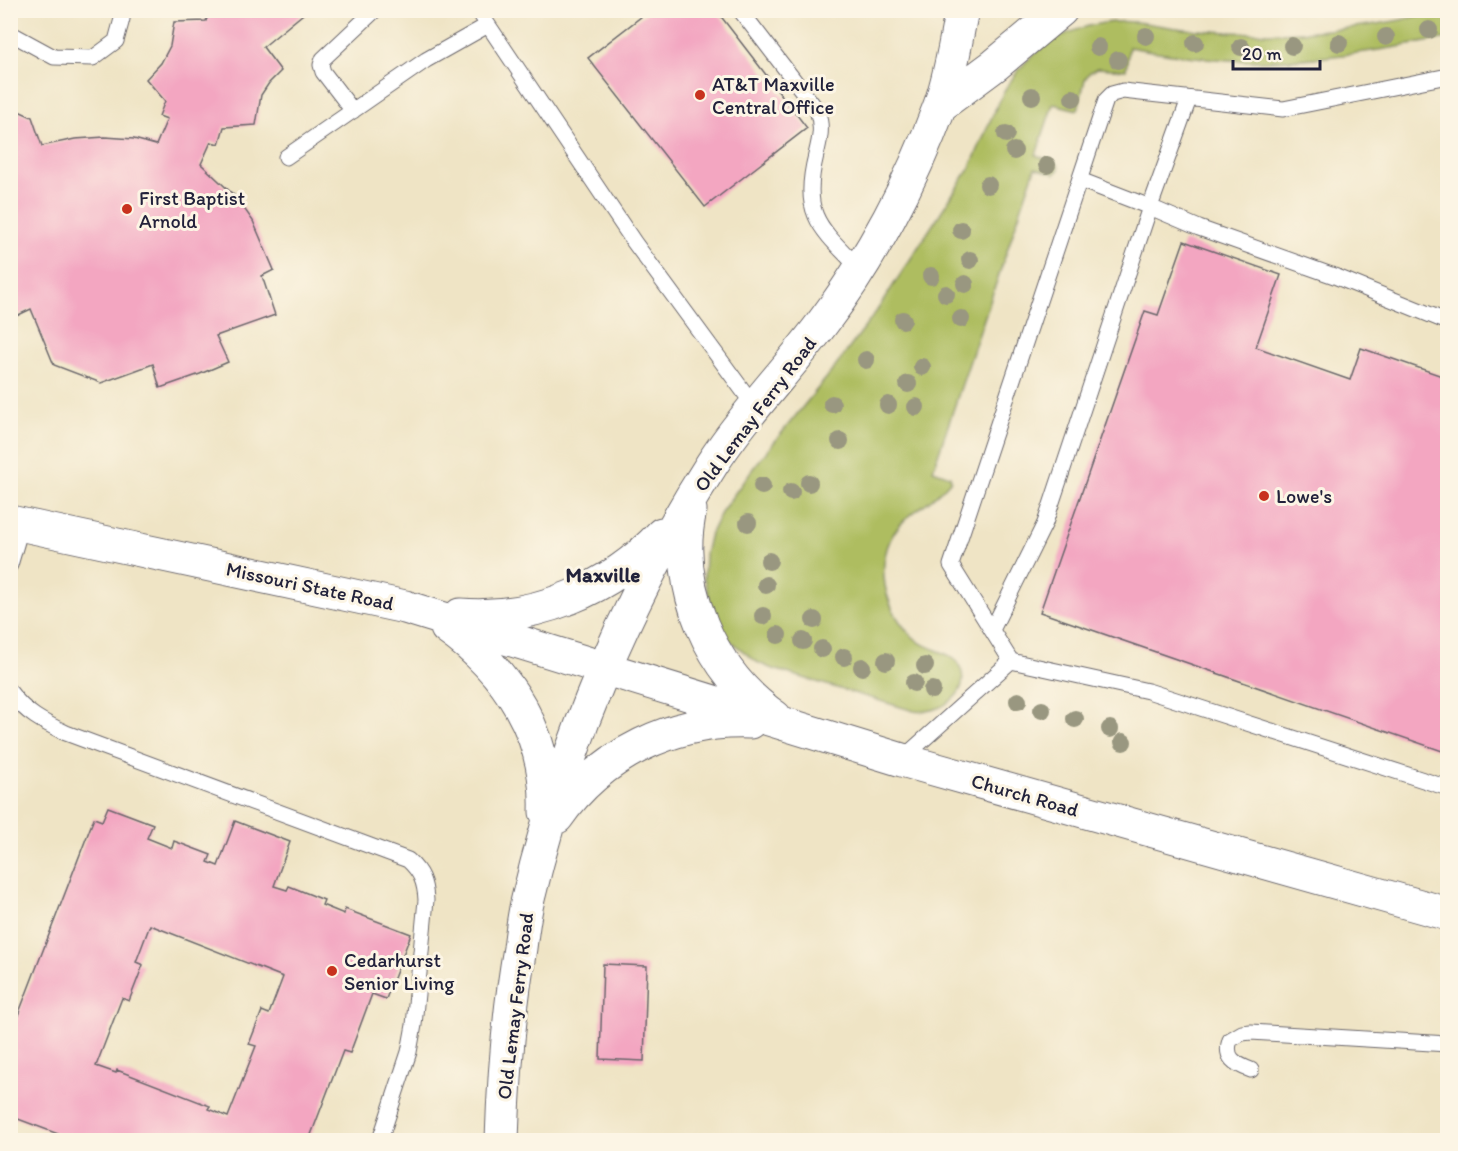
<svg xmlns="http://www.w3.org/2000/svg" width="1458" height="1151" viewBox="0 0 1458 1151" font-family="Itim,sans-serif">
  <style>
    .green { fill: #aebd60; stroke: #68704e; stroke-width: 1.5 }
    .building { fill: #f3a6c1; fill-rule: evenodd }
    .lines { fill: none; stroke-linecap: round; stroke-linejoin: round }
    .lane-casing { stroke: #6a666b; stroke-width: 17 }
    .secondary-casing { stroke: #6a666b; stroke-width: 35 }
    .lane { stroke: #fff; stroke-width: 15 }
    .secondary { stroke: #fff; stroke-width: 33 }
    .tree { fill: #999780 }
    .poi-dot { fill: #c8321e; stroke: #fcf5e5; stroke-width: 2 }
    .labels { text-anchor: middle; dominant-baseline: central; stroke-width: 6; stroke-linejoin: round; paint-order: stroke }
    .poi-label { font-size: 20px; fill: #22223b; stroke: #fcf5e5; text-anchor: start }
    .street-label { font-size: 20px; fill: #22223b; stroke: #fcf5e5 }
    .neighbourhood-label { font-size: 21px; font-weight: bold; fill: #22223b; stroke: #fcf5e5 }
  </style>
  <rect width="100%" height="100%" fill="#fcf5e5"/>
  <filter id="ink" filterUnits="userSpaceOnUse"><feTurbulence type="fractalNoise" baseFrequency=".0167" numOctaves="2"/><feDisplacementMap in="SourceGraphic" scale="12" xChannelSelector="R" yChannelSelector="G"/><feConvolveMatrix kernelMatrix="1 2 1 2 8 2 1 2 1" color-interpolation-filters="sRGB"/></filter>
  <filter id="wash" filterUnits="userSpaceOnUse"><feTurbulence type="fractalNoise" baseFrequency=".008" numOctaves="4" result="noise"/><feDisplacementMap in="SourceGraphic" scale="24" xChannelSelector="R" yChannelSelector="G"/><feGaussianBlur stdDeviation="1.35" result="paint"/><feColorMatrix in="noise" values="0 0 0 0 0 0 0 0 0 0 0 0 0 0 0 0 0 1.4 0 .05"/><feComposite in="paint" operator="in"/></filter>
  <g filter="url(#wash)">
    <rect width="100%" height="100%" fill="#efe4c5"/>
    <!-- green -->
    <path class="green" d="M1447 11V38C1386 50 1324 60 1261 61 1217 61 1172 55 1129 47L1126 70 1097 68 1090 72 1085 79 1078 110 1053 104 1036 155 1058 164 1059 169 1055 174 1035 168 933 470 950 476 951 480C946 486 941 491 935 496 923 507 910 513 899 526 871 560 884 615 918 641 930 651 953 651 960 667 973 695 937 715 914 711L770 668 757 662 728 639 716 624 704 579 705 554 709 537 722 511 754 467 836 366 876 312 969 169C989 130 998 86 1033 55 1060 31 1099 19 1135 22 1156 24 1177 29 1198 30 1233 33 1268 34 1303 32 1332 30 1361 27 1389 22 1409 19 1428 12 1447 11Z"/>
    <g id="blocks">
      <!-- building -->
      <path class="building" d="M210 10H308L263 47 281 71 269 83 261 95 256 125 224 127 219 144 211 142 201 164 236 197 253 221 274 270 262 276 275 315 216 336 228 362 200 374 160 388 153 364 101 383 54 365 31 309 10 319V107L32 117 42 146 75 139 105 137 134 139 156 145 167 119 159 116 165 101 146 79 161 63 170 46 174 22 206 21Z
        M650 10H716L807 128 705 207 588 58Z
        M1184 241 1281 275 1256 347 1350 380 1361 348 1448 378V753L1040 612 1145 311 1158 315Z
        M108 807 153 824 147 838 172 848 174 841 211 855 208 862 218 866 235 821 290 842 274 886 287 890 289 886 324 900 322 905 344 914 345 909 411 934 386 999 372 994 350 1053 343 1051 309 1140H74L10 1116V1036L94 818 102 821ZM150 925 283 977 269 1014 262 1011 249 1044 256 1046 228 1117 208 1109 210 1106 117 1070 116 1073 96 1066 122 998 129 1001 143 965 136 962Z
        M603 964 647 966 644 1061 600 1059Z"/>
    </g>
  </g>
  <g filter="url(#ink)">
    <use href="#blocks" fill-opacity="0" stroke="#6a666b" stroke-width="1.5"/>
    <g class="lines">
      <!-- lane casing -->
      <g class="lane-casing">
        <path id="lane" d="M478 10 634 242 755 407
          M740 10 817 110C823 127 820 139 816 155 801 215 820 228 859 268
          M10 33 54 57 93 58 116 41 122 19V10
          M1448 76 1283 109 1123 91 1112 94 1106 100 951 565 1011 661 1148 691 1448 788
          M353 111 323 72 321 65 323 59 375 10
          M286 157 426 60 488 25
          M1080 180 1150 207 1199 228 1337 277 1448 322
          M10 565 22 524
          M992 630 1045 523 1150 207 1189 99
          M10 692C25 713 43 722 66 733L408 860C421 872 425 882 426 900L414 1025 409 1052 380 1140
          M902 759 1011 661
          M1251 1070C1235 1064 1224 1058 1230 1040L1242 1033 1251 1032 1448 1044"/>
      </g>
      <!-- secondary casing -->
      <g class="secondary-casing">
        <path id="secondary" d="M941 105 995 65 1061 10
          M690 510C673 587 711 672 775 717
          M10 522 405 607 902 760 1448 914
          M460 615C535 621 611 589 662 534
          M447 628C507 670 549 735 546 812
          M557 817C601 754 674 719 750 722
          M502 1140C504 1076 509 1011 520 948 522 932 524 915 528 899 564 747 628 595 712 464 745 413 788 370 824 321 871 259 912 181 939 108 951 77 955 42 962 10"/>
      </g>
      <!-- lane -->
      <use href="#lane" class="lane"/>
      <!-- secondary -->
      <use href="#secondary" class="secondary"/>
    </g>
    <!-- trees -->
    <g class="tree">
      <circle cx="1429" cy="30" r="9"/>
      <circle cx="1146" cy="36" r="9"/>
      <circle cx="1386" cy="37" r="9"/>
      <circle cx="1195" cy="43" r="9"/>
      <circle cx="1339" cy="43" r="9"/>
      <circle cx="1292" cy="46" r="9"/>
      <circle cx="1098" cy="47" r="9"/>
      <circle cx="1241" cy="47" r="9"/>
      <circle cx="1118" cy="60" r="9"/>
      <circle cx="1032" cy="96" r="9"/>
      <circle cx="1073" cy="98" r="9"/>
      <circle cx="1006" cy="134" r="9"/>
      <circle cx="1014" cy="151" r="9"/>
      <circle cx="1047" cy="165" r="9"/>
      <circle cx="988" cy="185" r="9"/>
      <circle cx="961" cy="230" r="9"/>
      <circle cx="970" cy="260" r="9"/>
      <circle cx="931" cy="276" r="9"/>
      <circle cx="965" cy="284" r="9"/>
      <circle cx="946" cy="294" r="9"/>
      <circle cx="961" cy="319" r="9"/>
      <circle cx="903" cy="320" r="9"/>
      <circle cx="866" cy="360" r="9"/>
      <circle cx="922" cy="367" r="9"/>
      <circle cx="908" cy="384" r="9"/>
      <circle cx="832" cy="404" r="9"/>
      <circle cx="888" cy="405" r="9"/>
      <circle cx="916" cy="407" r="9"/>
      <circle cx="840" cy="441" r="9"/>
      <circle cx="809" cy="483" r="9"/>
      <circle cx="762" cy="486" r="9"/>
      <circle cx="791" cy="492" r="9"/>
      <circle cx="748" cy="523" r="9"/>
      <circle cx="769" cy="561" r="9"/>
      <circle cx="766" cy="585" r="9"/>
      <circle cx="763" cy="616" r="9"/>
      <circle cx="814" cy="620" r="9"/>
      <circle cx="778" cy="635" r="9"/>
      <circle cx="803" cy="641" r="9"/>
      <circle cx="822" cy="649" r="9"/>
      <circle cx="844" cy="657" r="9"/>
      <circle cx="886" cy="661" r="9"/>
      <circle cx="925" cy="666" r="9"/>
      <circle cx="862" cy="667" r="9"/>
      <circle cx="914" cy="683" r="9"/>
      <circle cx="932" cy="690" r="9"/>
      <circle cx="1018" cy="701" r="9"/>
      <circle cx="1042" cy="710" r="9"/>
      <circle cx="1075" cy="719" r="9"/>
      <circle cx="1110" cy="729" r="9"/>
      <circle cx="1123" cy="742" r="9"/>
    </g>
  </g>
  <!-- markers -->
  <g class="poi-dot">
    <circle cx="700" cy="95" r="6"/>
    <circle cx="127" cy="209" r="6"/>
    <circle cx="1264" cy="496" r="6"/>
    <circle cx="332" cy="971" r="6"/>
  </g>
  <g class="labels">
    <!-- poi labels -->
    <g class="poi-label">
      <text x="712" y="84">AT&amp;T Maxville<tspan x="712" dy="23">Central Office</tspan></text>
      <text x="139" y="198">First Baptist<tspan x="139" dy="23">Arnold</tspan></text>
      <text x="1276" y="496">Lowe's</text>
      <text x="344" y="960">Cedarhurst<tspan x="344" dy="23">Senior Living</tspan></text>
    </g>
    <!-- street labels -->
    <g class="street-label">
      <text transform="translate(755 414) rotate(-53)">Old Lemay Ferry Road</text>
      <text transform="translate(310 586) rotate(12)">Missouri State Road</text>
      <text transform="translate(1025 795) rotate(16)">Church Road</text>
      <text transform="translate(515 1006) rotate(-83)">Old Lemay Ferry Road</text>
    </g>
    <!-- neighbourhood labels -->
    <g class="neighbourhood-label">
      <text x="603" y="574">Maxville</text>
    </g>
  </g>
  <!-- margin -->
  <rect width="1458" height="1151" fill="none" stroke="#fcf5e5" stroke-width="36"/>
  <!-- scale -->
  <path d="M1233 60v9h87v-9" fill="none" stroke="#22223b" stroke-width="3"/>
  <text x="1242" y="60" font-size="18" fill="#22223b" stroke="#fcf5e5" stroke-width="4.5" paint-order="stroke">20 m</text>
</svg>
